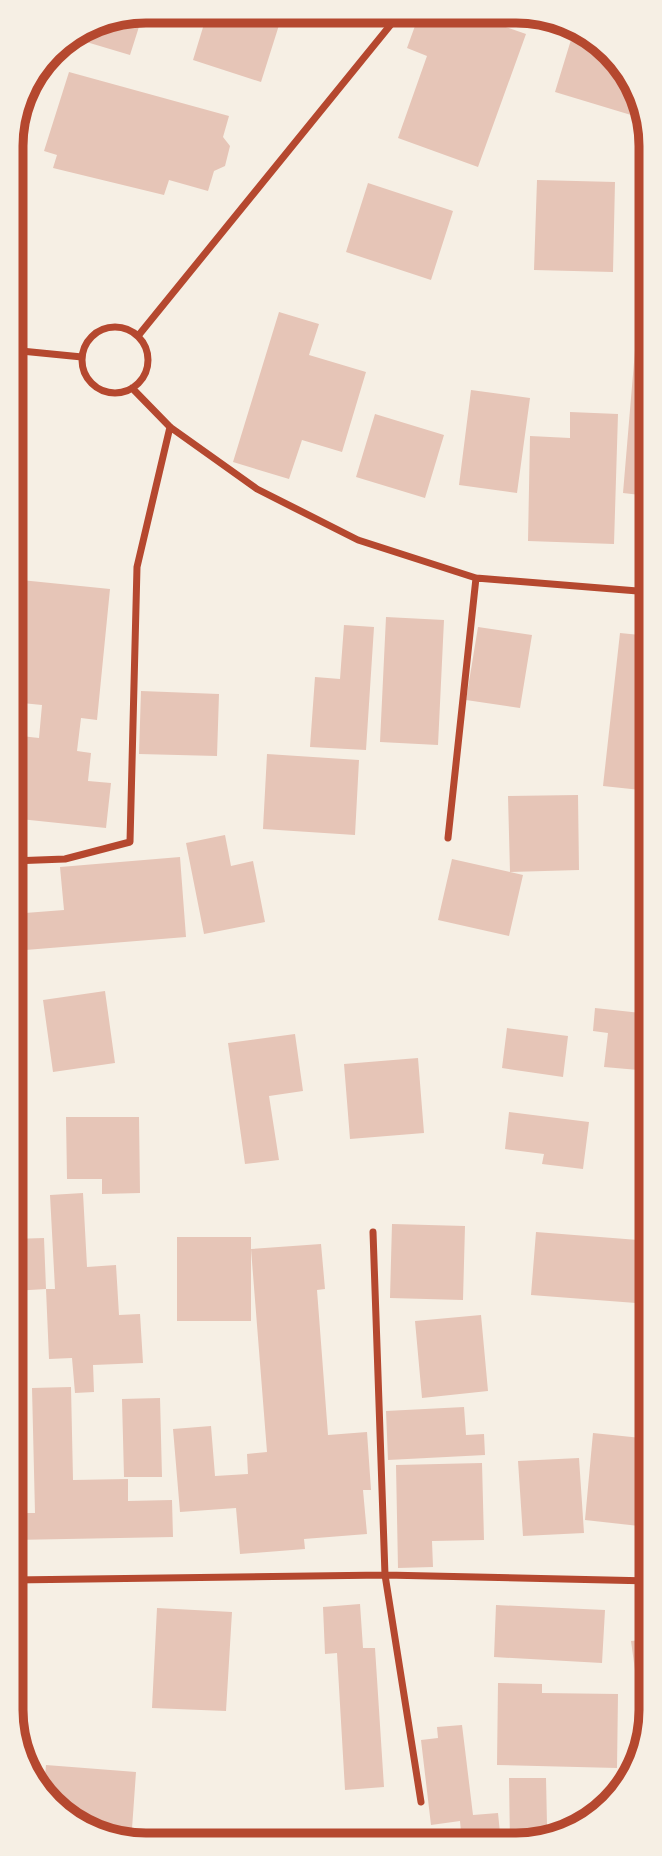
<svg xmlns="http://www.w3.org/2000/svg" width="662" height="1856" viewBox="0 0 662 1856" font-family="'Alegreya Sans',sans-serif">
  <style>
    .building { fill: #e6c5b7 }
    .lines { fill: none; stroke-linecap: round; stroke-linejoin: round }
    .minor { stroke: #b5482f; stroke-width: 7 }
    .rim { fill: none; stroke: #b5482f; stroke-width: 9 }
  </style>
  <rect width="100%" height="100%" fill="#f6efe4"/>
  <!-- building -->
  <path class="building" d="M144 11 130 55 73 38Z
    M208 11H245L280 22 261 82 193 60Z
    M420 12 466 13 526 34 478 167 398 138 427 56 407 48Z
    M574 30 612 50 636 96 631 115 555 92Z
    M69 72 229 116 223 137 230 146 225 166 214 171 208 191 169 180 164 195 53 168 57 155 44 151Z
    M537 180 615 182 613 272 534 270Z
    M368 183 453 211 431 280 346 252Z
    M639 303 649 304V496L623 493Z
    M279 312 319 324 309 355 366 372 342 452 302 440 289 479 233 462Z
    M471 390 530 398 517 493 459 485Z
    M570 412 618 414 614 544 528 541 530 436 570 438Z
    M375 414 444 435 425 498 356 477Z
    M635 519H649L650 578 636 579Z
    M11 579 110 589 97 720 81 718 77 751 91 753 88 781 111 783 106 828 20 819 24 788 12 787V735L39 738 42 705 12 702Z
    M386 617 444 620 438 745 380 742Z
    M344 625 374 627 366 750 310 747 315 677 340 679Z
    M478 627 532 635 520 708 466 700Z
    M620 633 650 636V791L603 786Z
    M141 691 219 694 217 756 139 754Z
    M267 754 359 760 355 835 263 829Z
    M578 795 579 870 510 872 508 796Z
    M225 835 231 866 253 861 265 922 204 934 186 843Z
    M180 857 186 937 13 951 12 914 64 910 60 867Z
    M452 859 523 875 509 936 438 920Z
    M105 991 115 1063 53 1072 43 1000Z
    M595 1008 650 1014V1071L604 1067 608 1033 593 1031Z
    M507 1028 568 1036 563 1077 502 1068Z
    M295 1034 303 1091 269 1096 279 1160 245 1164 228 1043Z
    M12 1037H21L26 1106H12Z
    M418 1058 424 1133 350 1139 344 1064Z
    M509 1112 589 1122 583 1169 542 1164 544 1154 505 1149Z
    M66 1117H139L140 1193 102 1194V1179H67Z
    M83 1193 87 1267 116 1265 119 1315 140 1314 143 1363 93 1365 94 1392 75 1393 72 1358 49 1359 46 1289 13 1291 12 1239 44 1238 46 1289H55L50 1195Z
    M392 1224 465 1226 463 1300 390 1298Z
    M536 1232 651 1241 649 1304 531 1295Z
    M177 1237H251V1321H177Z
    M321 1244 325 1289 317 1290 328 1435 367 1432 371 1490H363L367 1534 304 1539 305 1549 240 1554 236 1508 180 1512 173 1429 211 1426 215 1476 248 1474 247 1454 267 1452 251 1249Z
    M481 1315 488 1391 422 1398 415 1321Z
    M71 1387 73 1480 128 1479V1501L172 1500 173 1537 13 1540V1513H35L32 1388Z
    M13 1390 27 1391 21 1464H13Z
    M160 1398 162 1477H124L122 1399Z
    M464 1407 466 1435 484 1434 485 1455 388 1460 386 1411Z
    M593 1433 651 1439V1512L640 1511 639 1526 585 1520Z
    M579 1458 584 1533 523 1536 518 1461Z
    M482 1463 484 1540 432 1541 433 1567 398 1568 396 1465Z
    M360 1604 363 1648H375L384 1787 345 1790 337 1653 325 1654 323 1607Z
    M496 1605 605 1610 602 1663 494 1657Z
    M157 1608 232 1612 226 1711 152 1708Z
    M651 1639V1718L644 1736 631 1641Z
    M498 1683 542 1684V1693L618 1694 617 1768 497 1765Z
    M462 1725 473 1815 498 1813 501 1843H462L460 1821 431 1825 421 1740 438 1738 437 1727Z
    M46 1765 136 1772 131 1843H119L50 1806 40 1786H44Z
    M509 1778H546L547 1825H574L543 1843H510Z
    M371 1830 372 1843H310L309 1834Z"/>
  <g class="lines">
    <!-- minor -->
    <path class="minor" d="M82 360a33 33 0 1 1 66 0a33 33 0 1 1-66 0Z
      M138 336 401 12
      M11 350 82 357
      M132 388 170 427 257 489 358 540 476 578 650 592
      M448 838 476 578
      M12 861 65 859 130 842 137 567 170 427
      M373 1232 385 1575 421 1802
      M13 1580 385 1575 651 1581"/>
  </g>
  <!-- crop -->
  <path d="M0 0H662V1856H0ZM146 23H516A123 123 0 0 1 639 146V1710A123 123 0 0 1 516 1833H146A123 123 0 0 1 23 1710V146A123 123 0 0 1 146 23Z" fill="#f6efe4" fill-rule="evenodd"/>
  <path class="rim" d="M146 23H516A123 123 0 0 1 639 146V1710A123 123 0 0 1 516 1833H146A123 123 0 0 1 23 1710V146A123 123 0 0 1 146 23Z"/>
</svg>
